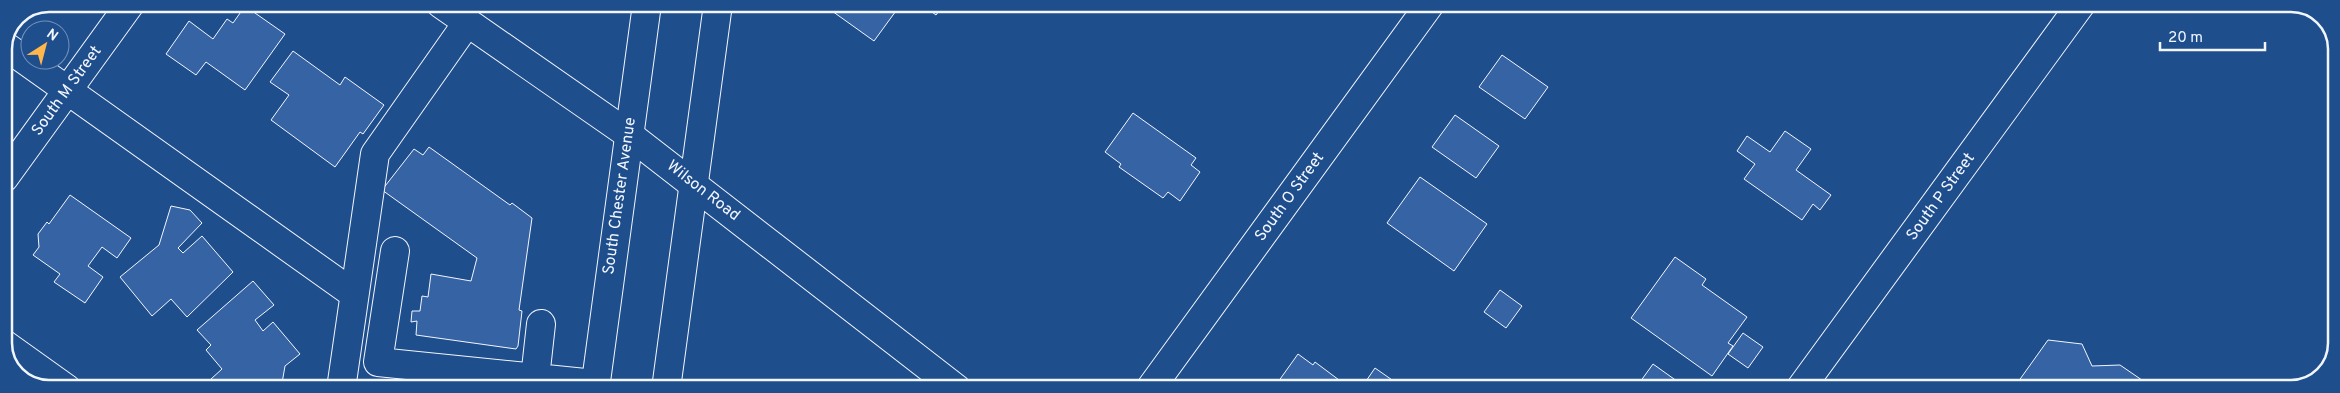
<svg xmlns="http://www.w3.org/2000/svg" width="2340" height="393" viewBox="0 0 2340 393" font-family="Overpass,sans-serif">
  <style>
    .building { fill: #3563a3; stroke: #f2f6ff }
    .lines { fill: none; stroke-linecap: round; stroke-linejoin: round }
    .minor-casing { stroke: #f2f6ff; stroke-width: 30 }
    .major-casing { stroke: #f2f6ff; stroke-width: 30 }
    .minor { stroke: #1f4e8c; stroke-width: 28 }
    .major { stroke: #1f4e8c; stroke-width: 28 }
    .labels { text-anchor: middle; dominant-baseline: central; stroke-width: 4; stroke-linejoin: round; paint-order: stroke }
    .street-label { font-size: 16px; fill: #f2f6ff; stroke: #1f4e8c }
    .rim { fill: none; stroke: #f2f6ff; stroke-width: 2.5 }
  </style>
  <rect width="100%" height="100%" fill="#1f4e8c"/>
  <!-- building -->
  <path class="building" d="M833 4H901L874 41 832 11Z
    M921 4H944L936 15Z
    M245 6 285 34 245 90 206 62 196 75 166 54 189 21 213 39 227 19 233 23Z
    M293 51 340 85 345 77 384 105 363 134 360 132 335 167 271 120 289 95 270 82Z
    M1502 55 1548 87 1525 119 1479 87Z
    M1133 113 1196 158 1191 165 1200 172 1180 201 1168 192 1163 198 1119 167 1121 164 1105 152Z
    M1455 115 1499 146 1476 178 1432 147Z
    M1785 131 1811 149 1796 170 1831 195 1820 210 1813 204 1802 220 1744 179 1755 164 1737 151 1747 136 1770 152Z
    M429 147 510 205 512 203 532 218 519 310 522 311 518 346 516 349 416 335 417 321 411 322 412 311H420L422 296 428 297 431 274 471 281 477 258 382 190 414 149 423 155Z
    M1420 177 1487 224 1454 271 1387 223Z
    M70 195 131 238 117 258 102 247 88 266 103 277 85 303 54 282 60 274 33 255 39 247 38 234 47 222 49 224Z
    M171 206 190 210 202 223 178 248 183 253 202 236 233 272 187 317 171 299 152 316 120 277 159 245Z
    M1675 257 1706 279 1702 285 1747 317 1728 343 1733 346 1712 376 1631 318Z
    M253 281 274 305 255 320 263 331 273 322 300 354 285 366 281 389H200L222 369 206 350 211 345 197 330Z
    M1500 290 1522 306 1506 328 1484 312Z
    M1743 333 1763 347 1748 368 1728 354Z
    M2048 340 2082 344 2092 366 2120 365 2155 389H2013Z
    M1298 354 1313 365 1315 362 1351 389H1273Z
    M1653 364 1688 389H1635Z
    M1375 368 1405 389H1371L1364 384Z
    M806 381 827 383 826 389H784L785 382 805 386Z"/>
  <g class="lines">
    <!-- minor casing -->
    <g class="minor-casing">
      <path id="minor" d="M441 4 628 134 957 389
        M5 46 354 294
        M4 178 130 4
        M395 251 378 362 595 384
        M4 344 67 389
        M535 378 541 324
        M341 389 375 154 467 23
        M1150 389 1430 4
        M1800 389 2081 4"/>
    </g>
    <!-- major casing -->
    <g class="major-casing">
      <path id="major" d="M595 389 647 4
        M666 389 718 4"/>
    </g>
    <!-- minor -->
    <use href="#minor" class="minor"/>
    <!-- major -->
    <use href="#major" class="major"/>
  </g>
  <g class="labels">
    <!-- street labels -->
    <g class="street-label">
      <text transform="translate(67 91) rotate(-54)">South M Street</text>
      <text transform="translate(703 191) rotate(38)">Wilson Road</text>
      <text transform="translate(620 196) rotate(-82)">South Chester Avenue</text>
      <text transform="translate(1290 197) rotate(-54)">South O Street</text>
      <text transform="translate(1941 197) rotate(-54)">South P Street</text>
    </g>
  </g>
  <!-- crop -->
  <path d="M0 0H2340V393H0ZM49 12H2291A37 37 0 0 1 2328 49V343A37 37 0 0 1 2291 380H49A37 37 0 0 1 12 343V49A37 37 0 0 1 49 12Z" fill="#1f4e8c" fill-rule="evenodd"/>
  <path class="rim" d="M49 12H2291A37 37 0 0 1 2328 49V343A37 37 0 0 1 2291 380H49A37 37 0 0 1 12 343V49A37 37 0 0 1 49 12Z"/>
  <!-- north arrow -->
  <g transform="translate(45 45) rotate(36)"><circle r="24" fill="#1f4e8c" stroke="#7391ba"/>
  <path d="M0-4L9 19L0 12L-9 19Z" fill="#ffb74d"/>
  <text y="-8" font-size="14" font-weight="bold" text-anchor="middle" fill="#f2f6ff">N</text>
  </g>
  <!-- scale -->
  <path d="M2160 42v8h105v-8" fill="none" stroke="#f2f6ff" stroke-width="2.5"/>
  <text x="2168" y="42" font-size="15" fill="#f2f6ff" stroke="#1f4e8c" stroke-width="4" paint-order="stroke">20 m</text>
</svg>
